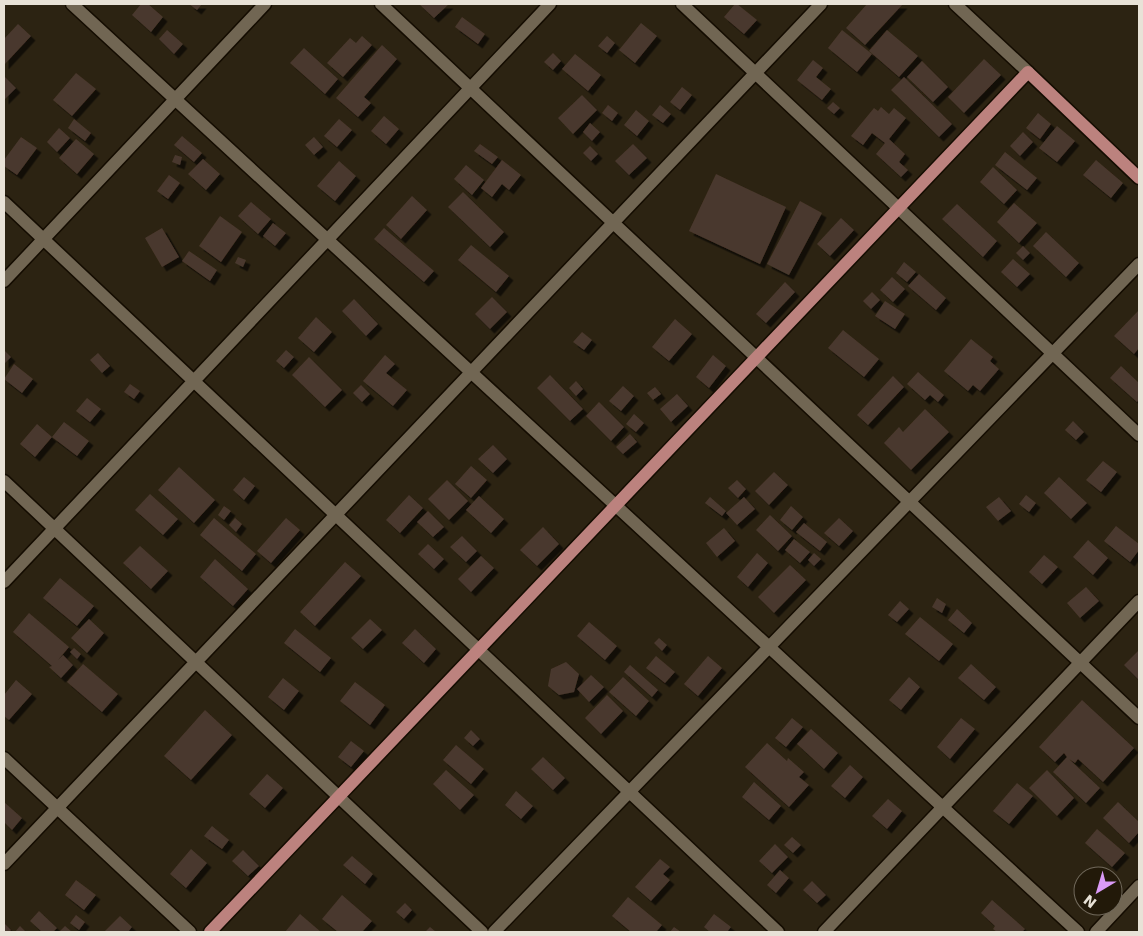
<svg xmlns="http://www.w3.org/2000/svg" width="1143" height="936" viewBox="0 0 1143 936" font-family="'DejaVu Sans',sans-serif">
  <style>
    .building { fill: #4a382d; filter: url(#shadow) }
    .lines { fill: none; stroke-linecap: round; stroke-linejoin: round }
    .minor-casing { stroke: #140c01; stroke-width: 15 }
    .primary-casing { stroke: #140c01; stroke-width: 15 }
    .minor { stroke: #716653; stroke-width: 12 }
    .primary { stroke: #bc827e; stroke-width: 12 }
  </style>
  <defs>
    <filter id="shadow"><feDropShadow dx="4.5" dy="4.5" stdDeviation="0" flood-color="#0009"/></filter>
  </defs>
  <rect width="100%" height="100%" fill="#2c2312"/>
  <!-- building -->
  <path class="building" d="M141 4H148L163 17 151 32 132 15Z
    M189 4H202L197 10Z
    M419 4H449L434 18Z
    M735 4H737L757 20 744 34 724 17Z
    M867 4H903L865 45 846 28Z
    M462 17 485 34 478 44 455 27Z
    M641 23 657 36 635 63 619 50Z
    M18 24 31 36 4 65V39Z
    M167 30 183 44 174 54 159 39Z
    M842 30 872 54 857 72 828 48Z
    M887 30 918 56 899 77 869 51Z
    M362 36 372 45 343 77 327 63 350 38 356 43Z
    M607 36 615 43 607 53 598 46Z
    M382 45 397 59 364 97 371 103 358 117 336 98Z
    M304 48 338 79 325 94 290 63Z
    M553 53 561 61 553 70 544 62Z
    M575 54 601 75 588 91 562 69Z
    M984 59 1001 75 964 113 948 97Z
    M813 60 823 68 816 77 831 89 822 100 797 80Z
    M922 61 948 87 933 102 907 77Z
    M76 73 96 89 72 116 53 100Z
    M4 76 16 88 4 100Z
    M904 77 952 124 939 137 891 90Z
    M682 87 692 95 680 110 670 102Z
    M582 95 597 110 573 134 558 118Z
    M833 102 840 108 834 114 827 108Z
    M608 105 618 113 612 121 602 113Z
    M660 105 671 114 663 123 652 115Z
    M881 107 889 114 894 108 906 118 889 139 905 154 899 162 908 170 901 177 876 154 885 143 872 133 863 145 851 136 874 108 878 111Z
    M636 110 649 121 637 136 624 125Z
    M1038 113 1051 124 1040 139 1026 128Z
    M384 116 399 129 386 144 371 131Z
    M74 119 91 133 85 141 68 128Z
    M339 119 352 130 337 147 324 136Z
    M590 123 600 132 592 141 583 132Z
    M1057 126 1075 141 1057 162 1039 148Z
    M59 128 70 138 57 152 47 142Z
    M1023 132 1033 142 1020 156 1010 146Z
    M182 136 202 153 194 162 174 145Z
    M21 137 37 148 17 175 4 166V160Z
    M314 137 323 147 314 155 305 145Z
    M76 139 94 154 77 174 59 158Z
    M480 144 498 157 492 164 474 151Z
    M633 144 647 158 629 175 615 161Z
    M590 146 598 154 591 161 583 153Z
    M1005 152 1037 178 1027 190 995 165Z
    M175 155 182 157 180 165 172 162Z
    M203 159 220 174 206 190 188 174Z
    M502 160 521 175 509 190 502 184 492 197 481 188Z
    M1096 160 1123 183 1111 198 1083 175Z
    M339 161 356 176 335 201 317 186Z
    M466 165 484 180 472 195 454 179Z
    M993 167 1017 190 1004 204 980 182Z
    M716 174 786 207 760 264 689 231Z
    M169 175 180 183 168 199 157 191Z
    M463 192 504 232 490 247 448 207Z
    M412 196 427 210 401 239 386 225Z
    M800 201 822 213 789 275 767 264Z
    M251 202 271 219 258 234 238 216Z
    M1014 203 1037 223 1019 243 997 222Z
    M957 204 997 241 983 257 942 219Z
    M220 216 242 232 221 262 199 246Z
    M841 218 854 230 830 256 817 244Z
    M273 223 286 233 275 246 263 236Z
    M162 228 179 257 162 267 145 238Z
    M384 228 434 271 424 282 374 239Z
    M1046 232 1079 263 1066 277 1033 246Z
    M471 245 509 276 496 292 458 260Z
    M1023 246 1030 253 1023 260 1016 253Z
    M189 251 217 270 210 281 182 261Z
    M238 257 246 260 243 267 235 263Z
    M1013 259 1030 274 1017 287 1001 272Z
    M904 262 916 272 907 282 896 273Z
    M919 274 946 298 936 310 908 286Z
    M892 277 905 289 893 302 880 290Z
    M785 282 795 292 766 323 756 314Z
    M872 292 880 300 871 309 863 301Z
    M492 297 507 312 490 329 475 314Z
    M354 299 378 324 366 336 342 311Z
    M885 301 905 314 895 329 875 316Z
    M1139 310V348L1134 354 1114 336Z
    M316 317 332 332 314 352 298 338Z
    M675 319 692 334 669 361 652 347Z
    M843 330 879 359 864 377 828 348Z
    M582 332 592 340 584 350 573 342Z
    M971 339 993 357 990 361 999 369 980 391 973 385 968 391 944 371Z
    M4 350 11 357 4 364Z
    M286 350 294 357 284 368 276 361Z
    M98 353 110 366 102 373 90 360Z
    M385 355 395 364 386 373 407 390 393 406 363 381Z
    M713 355 726 366 709 388 696 377Z
    M309 357 342 390 325 407 292 375Z
    M14 364 33 379 22 393 4 379Z
    M1121 366 1139 383V399L1137 402 1110 378Z
    M918 372 944 395 938 402 930 395 925 400 907 384Z
    M550 375 583 409 570 421 537 388Z
    M893 376 904 387 868 425 857 415Z
    M576 381 583 389 576 396 569 388Z
    M130 384 140 391 134 399 124 392Z
    M361 385 370 394 362 402 353 393Z
    M623 386 634 396 621 411 609 401Z
    M655 387 661 394 653 400 647 393Z
    M677 394 688 406 671 422 660 409Z
    M87 398 101 409 90 422 76 411Z
    M599 402 624 427 611 441 586 416Z
    M925 409 949 432 911 470 884 443 899 427 903 432Z
    M634 414 644 423 636 432 626 424Z
    M1073 421 1084 432 1076 440 1065 430Z
    M64 422 89 441 77 456 52 437 35 457 20 444 37 424 52 437Z
    M630 434 637 442 623 454 616 447Z
    M493 445 507 459 493 473 478 459Z
    M1103 461 1117 472 1101 492 1086 480Z
    M471 466 487 480 471 498 455 484Z
    M179 467 215 500 194 523 158 490Z
    M774 472 788 485 769 505 755 491Z
    M244 477 255 486 244 500 233 490Z
    M1059 477 1087 503 1071 519 1044 493Z
    M447 480 468 501 449 520 428 499Z
    M737 480 746 489 738 498 728 488Z
    M150 494 178 519 163 535 135 510Z
    M409 495 423 508 400 533 386 520Z
    M1026 495 1036 503 1029 512 1019 504Z
    M479 496 504 519 491 533 466 510Z
    M710 497 726 511 722 516 705 503Z
    M744 497 755 509 737 525 726 513Z
    M999 497 1011 511 998 521 986 507Z
    M224 506 231 511 224 520 218 515Z
    M791 506 803 517 792 530 780 520Z
    M428 511 444 527 433 537 417 522Z
    M770 515 792 536 778 551 756 530Z
    M214 518 256 554 242 571 200 535Z
    M235 518 242 524 236 532 229 525Z
    M286 518 300 530 271 563 257 551Z
    M839 518 853 531 839 546 824 533Z
    M804 523 827 542 820 551 796 532Z
    M1116 526 1139 544V550L1130 562 1104 541Z
    M543 527 559 544 537 566 520 550Z
    M724 528 735 541 717 557 706 543Z
    M462 536 477 551 466 562 450 547Z
    M794 539 810 552 800 563 785 550Z
    M1088 540 1108 558 1093 575 1073 557Z
    M428 544 444 559 434 569 418 554Z
    M140 546 168 571 151 589 123 563Z
    M757 553 768 563 748 587 737 577Z
    M814 553 821 559 814 566 808 560Z
    M1044 555 1058 567 1042 584 1029 572Z
    M481 556 494 568 471 592 458 579Z
    M215 559 248 589 233 606 200 577Z
    M345 562 361 576 315 626 300 612Z
    M790 565 806 580 774 613 758 597Z
    M60 578 94 606 77 626 43 598Z
    M1086 587 1099 601 1080 618 1067 603Z
    M937 598 946 604 942 613 932 607Z
    M900 601 909 609 897 622 888 615Z
    M957 609 972 623 964 633 948 620Z
    M29 613 69 647 58 660 63 655 73 665 61 678 49 667 52 666 13 632Z
    M920 617 953 644 939 661 905 634Z
    M89 619 104 633 87 653 71 638Z
    M370 619 382 630 363 649 351 638Z
    M589 622 617 646 605 660 577 636Z
    M295 629 331 658 320 672 284 643Z
    M415 629 436 649 424 663 402 643Z
    M659 638 667 645 662 651 654 643Z
    M74 648 81 654 77 659 70 652Z
    M1139 650V680L1124 665Z
    M656 656 675 672 665 683 646 668Z
    M708 656 722 668 698 696 684 684Z
    M566 662 579 674 574 692 559 695 548 686 551 669Z
    M83 664 118 694 102 712 67 682Z
    M971 664 996 687 984 700 958 678Z
    M630 665 658 690 652 697 624 672Z
    M591 675 604 687 589 702 577 689Z
    M623 677 649 701 636 716 609 692Z
    M909 677 920 687 901 710 889 700Z
    M283 678 299 691 284 710 268 697Z
    M16 680 32 694 9 720 4 716V695Z
    M355 682 385 705 370 725 340 701Z
    M607 695 623 711 601 734 585 718Z
    M1082 700 1134 748 1103 782 1078 759 1075 763 1069 759 1100 788 1086 803 1053 772 1067 757 1064 753 1055 762 1039 747Z
    M205 710 232 735 191 780 164 756Z
    M792 718 803 727 786 747 775 738Z
    M961 718 975 729 950 759 937 747Z
    M811 729 838 753 824 769 797 744Z
    M471 730 480 739 473 746 464 738Z
    M351 741 364 751 351 767 338 757Z
    M767 743 787 761 788 758 804 772 799 777 809 785 789 807 745 767Z
    M456 745 484 769 471 784 443 760Z
    M543 757 565 778 553 790 531 769Z
    M850 765 863 777 845 798 831 786Z
    M446 770 474 795 460 810 433 784Z
    M1047 770 1074 798 1057 816 1029 788Z
    M267 774 283 788 265 808 249 794Z
    M754 782 781 806 769 820 742 797Z
    M1017 783 1033 796 1009 824 993 811Z
    M516 791 533 806 521 819 505 805Z
    M888 799 902 811 887 829 872 816Z
    M4 802 22 818 12 830 4 822Z
    M1118 802 1139 822V832L1129 843 1103 818Z
    M212 826 229 840 222 849 204 836Z
    M1097 829 1125 853 1112 867 1085 843Z
    M792 837 801 845 793 853 784 845Z
    M775 844 788 857 772 873 759 861Z
    M191 849 207 863 186 888 170 874Z
    M243 850 259 866 248 876 232 861Z
    M352 856 373 874 365 884 343 865Z
    M660 859 670 867 663 874 670 880 651 901 635 887Z
    M780 870 789 878 776 893 767 885Z
    M76 880 96 895 84 910 65 895Z
    M812 881 826 895 817 903 803 890Z
    M342 895 372 921 362 932H338L322 919Z
    M628 897 662 925 656 932H631L612 916Z
    M992 900 1025 929 1022 932H997L993 929 995 926 981 913Z
    M405 903 412 910 404 919 396 912Z
    M39 911 57 928 53 932H42L30 921Z
    M300 914 321 932H285Z
    M714 914 731 927 727 932H710L704 927Z
    M76 915 85 922 79 930 70 923Z
    M120 916 132 927 128 932H104Z
    M4 923 11 930 9 932H4Z
    M20 926 26 932H15Z
    M65 926 72 932H59Z
    M430 927 436 932H425Z
    M674 927 681 932H670Z"/>
  <g class="lines">
    <!-- minor casing -->
    <g class="minor-casing">
      <path id="minor" d="M72 4 1078 932
        M381 4 1139 718
        M682 4 1139 435
        M955 4 1028 72
        M4 202 778 932
        M4 281 265 4
        M4 481 482 932
        M4 582 550 4
        M4 758 190 932
        M4 864 821 4
        M494 932 1139 264
        M824 932 1139 601
        M1096 932 1139 886"/>
    </g>
    <!-- primary casing -->
    <g class="primary-casing">
      <path id="primary" d="M210 932 1028 72 1139 178"/>
    </g>
    <!-- minor -->
    <use href="#minor" class="minor"/>
    <!-- primary -->
    <use href="#primary" class="primary"/>
  </g>
  <!-- border -->
  <rect width="1143" height="936" fill="none" stroke="#e8e2d7" stroke-width="10"/>
  <!-- north arrow -->
  <g transform="translate(1098 891) rotate(218)"><circle r="24" fill="#221909" stroke="#71695b"/>
  <path d="M0-4L9 19L0 12L-9 19Z" fill="#da9af6"/>
  <text y="-8" font-size="14" font-weight="bold" text-anchor="middle" fill="#e8e2d7">N</text>
  </g>
</svg>
